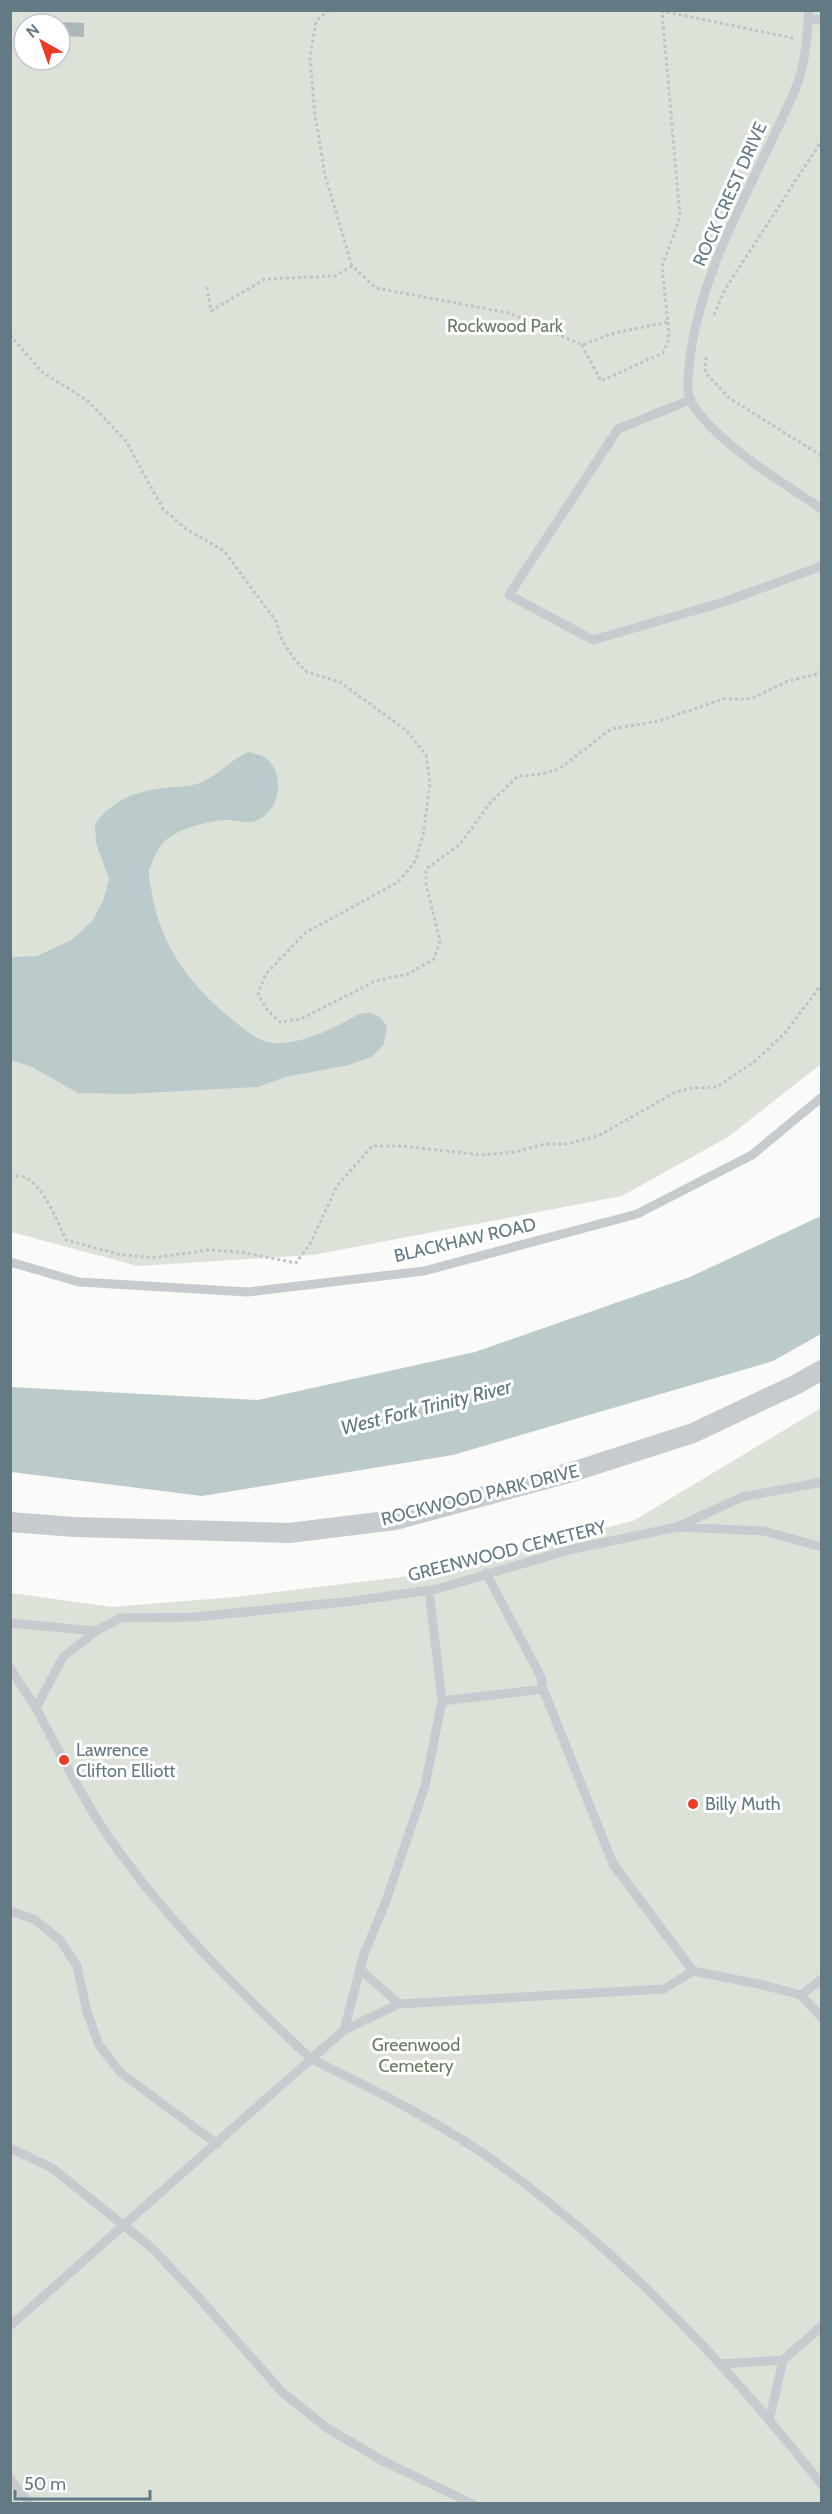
<svg xmlns="http://www.w3.org/2000/svg" width="832" height="2514" viewBox="0 0 832 2514" font-family="Cabin,sans-serif">
  <style>
    .green { fill: #dde2d8; fill-rule: evenodd }
    .water { fill: #bbcbcc }
    .building { fill: #abb7bb }
    .lines { fill: none; stroke-linecap: round; stroke-linejoin: round }
    .path { stroke: #bfc3c5; stroke-width: 3; stroke-dasharray: 3 3; stroke-linecap: butt }
    .service { stroke: #c5cbce; stroke-width: 9 }
    .minor { stroke: #c5cbce; stroke-width: 20 }
    .poi-dot { fill: #ec3c25; stroke: #fff; stroke-width: 2 }
    .labels { text-anchor: middle; dominant-baseline: central; stroke-width: 6; stroke-linejoin: round; paint-order: stroke }
    .street-label { font-size: 18px; fill: #637a84; stroke: #fff }
    .park-label { font-size: 18px; fill: #6a7b63; stroke: #fff }
    .poi-label { font-size: 18px; fill: #637a84; stroke: #fff; text-anchor: start }
    .water-label { font-size: 20px; font-style: italic; fill: #5e787d; stroke: #fff }
  </style>
  <rect width="100%" height="100%" fill="#fafaf8"/>
  <!-- green -->
  <path class="green" d="M21 10 821 11V1064L728 1137 622 1196 313 1255 138 1266 11 1232V12ZM24 24H60V60H24Z
    M821 1408V2503L11 2504V1593L112 1607 235 1597 418 1575 633 1521Z"/>
  <!-- water -->
  <path class="water" d="M249 752C254 754 262 755 266 758 285 773 281 810 258 820 248 825 238 820 227 820 211 820 180 829 167 839 159 845 152 861 149 870 148 877 151 886 152 893 160 945 192 988 233 1020 242 1028 256 1039 267 1042 286 1047 316 1036 333 1028 344 1023 359 1011 371 1013 379 1015 383 1020 387 1027L384 1044 373 1056 349 1065 285 1077 258 1087 127 1094 78 1093 32 1067 11 1060V957L37 956 73 939 92 921 103 901 109 879 96 843 95 824C112 802 130 793 157 789 172 786 188 788 202 782 220 774 231 759 249 752Z
    M821 1216V1334L773 1361 453 1455 202 1496 11 1472V1387L258 1400 475 1352 690 1277Z"/>
  <!-- building -->
  <path class="building" d="M60 22 84 23V37L60 36Z"/>
  <g class="lines">
    <!-- path -->
    <path class="path" d="M329 10 316 21 310 58 315 115 325 175 352 266
      M207 287 211 311 265 279 335 276 352 266 376 288 509 313 582 345 615 333 668 322 662 267 680 217 662 11 793 38
      M714 315 724 291 822 140
      M10 335 42 372 88 401 126 441 163 509 186 529 224 551 276 621 282 640 295 660 307 672 340 682 407 731 426 755 430 783 423 836 414 863 398 882 305 933 265 975 258 995 268 1011 280 1022 301 1019 375 981 408 974 434 959 440 941 426 884V869L460 844 491 802 518 776 542 774 559 769 611 729 659 721 723 699H751L788 681 822 673
      M582 345 601 381 663 353 669 339 668 322
      M706 357 705 372 729 398 822 456
      M10 1176C15 1176 21 1176 25 1177 44 1187 58 1222 66 1240L118 1254 152 1258 208 1250 240 1252 296 1263 310 1244 337 1186 372 1146H402L482 1155 515 1152 545 1144H566L598 1136 676 1092 693 1088 717 1087 755 1061 785 1033 822 984"/>
    <!-- service -->
    <path class="service" d="M809 10C807 36 806 62 796 87 758 179 699 266 689 367 688 379 686 392 692 403 715 442 783 483 822 509
      M808 19 822 20
      M690 400 618 429 509 595 593 640 724 602 822 566
      M10 1262 79 1282 248 1292 424 1271 637 1214 752 1155 822 1097
      M679 1526 742 1497 822 1482
      M486 1573 541 1677 543 1689 613 1864 693 1971 763 1985 801 1995 822 2018
      M10 1623 96 1631
      M10 1668 36 1708 63 1657 96 1631 121 1618 195 1617 354 1601 437 1589 569 1550 677 1527 764 1531 822 1547
      M442 1701 543 1689
      M36 1708C59 1751 81 1796 108 1836 166 1920 238 1990 311 2059L344 2030 364 1954 386 1901 425 1786 442 1701 429 1590
      M10 1911 34 1919 60 1940 77 1966 87 2012 99 2045 121 2073 217 2144
      M360 1969 399 2004
      M801 1995 822 1979
      M344 2030 399 2004 664 1989 693 1971
      M10 2148 52 2168 152 2248 199 2298 282 2392 327 2428 383 2461 473 2504
      M10 2326 311 2059C382 2093 453 2129 516 2177 633 2264 732 2370 822 2485
      M721 2364 783 2360 822 2326
      M769 2421 783 2360
      M10 2479 30 2504"/>
    <!-- minor -->
    <path class="minor" d="M10 1522 74 1527 289 1533 395 1520 572 1472 693 1433 797 1384 822 1370"/>
  </g>
  <!-- markers -->
  <g class="poi-dot">
    <circle cx="64" cy="1760" r="6"/>
    <circle cx="693" cy="1804" r="6"/>
  </g>
  <g class="labels">
    <!-- street labels -->
    <g class="street-label">
      <text transform="translate(730 194) rotate(-66)">ROCK CREST DRIVE</text>
      <text transform="translate(465 1240) rotate(-13)">BLACKHAW ROAD</text>
      <text transform="translate(480 1495) rotate(-14)">ROCKWOOD PARK DRIVE</text>
      <text transform="translate(507 1551) rotate(-14)">GREENWOOD CEMETERY</text>
    </g>
    <!-- park labels -->
    <g class="park-label">
      <text x="505" y="326">Rockwood Park</text>
      <text x="416" y="2045">Greenwood<tspan x="416" dy="21">Cemetery</tspan></text>
    </g>
    <!-- poi labels -->
    <g class="poi-label">
      <text x="76" y="1750">Lawrence<tspan x="76" dy="21">Clifton Elliott</tspan></text>
      <text x="705" y="1804">Billy Muth</text>
    </g>
    <!-- water labels -->
    <g class="water-label">
      <text transform="translate(426 1407) rotate(-14)">West Fork Trinity River</text>
    </g>
  </g>
  <!-- border -->
  <rect width="832" height="2514" fill="none" stroke="#637a84" stroke-width="24"/>
  <!-- north arrow -->
  <g transform="translate(42 42) rotate(320)"><circle r="28" fill="#ffffff" stroke="#c1cace" stroke-width="1.5"/>
  <path d="M0-4.5L10 22L0 15L-10 22Z" fill="#ec3c25"/>
  <text y="-9" font-size="16" font-weight="bold" text-anchor="middle" fill="#637a84">N</text>
  </g>
  <!-- scale -->
  <path d="M15 2490v9h135v-9" fill="none" stroke="#637a84" stroke-width="3"/>
  <text x="24" y="2490" font-size="18" fill="#637a84" stroke="#ffffff" stroke-width="4.5" paint-order="stroke">50 m</text>
</svg>
